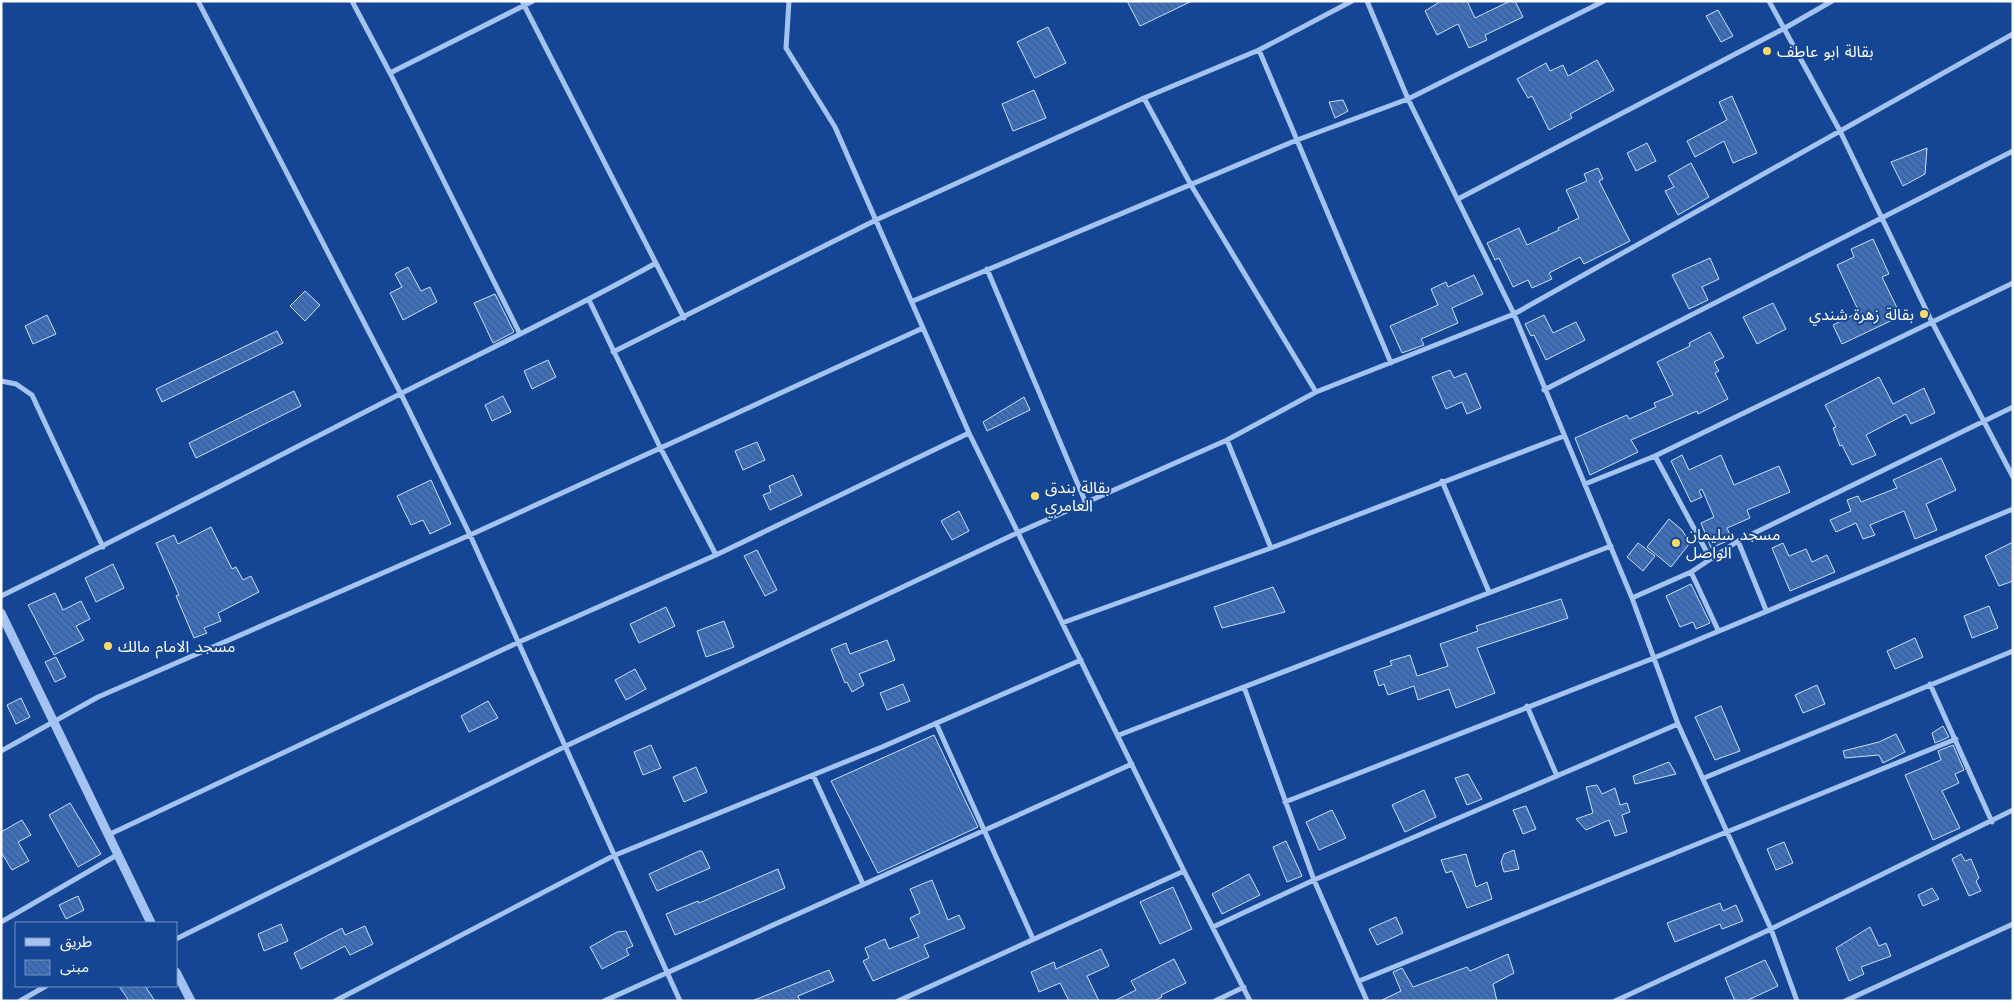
<svg xmlns="http://www.w3.org/2000/svg" width="2014" height="1002" viewBox="0 0 2014 1002" font-family="'Work Sans','Noto Sans Arabic',sans-serif">
  <style>
    .building { fill: url(#building-back-hatch); stroke: #ccdffc }
    .lines { fill: none; stroke-linecap: round; stroke-linejoin: round }
    .minor { stroke: #a5c3f2; stroke-width: 5 }
    .tertiary { stroke: #a5c3f2; stroke-width: 9 }
    .poi-dot { fill: #ffdb66; stroke: #144695; stroke-width: 2 }
    .labels { text-anchor: middle; dominant-baseline: central; stroke-width: 4; stroke-linejoin: round; paint-order: stroke }
    .poi-label { font-size: 16px; fill: #fff; stroke: #144695; text-anchor: start }
  </style>
  <defs>
    <pattern id="building-back-hatch" width="6" height="6" patternUnits="userSpaceOnUse" patternTransform="scale(1.25)"><rect width="6" height="6" fill="#3d70bd"/><path d="M-1 5l2 2M0 0l6 6M5-1l2 2" fill="none" stroke="#455c7f"/></pattern>
  </defs>
  <rect width="100%" height="100%" fill="#144695"/>
  <!-- building -->
  <path class="building" d="M1127 1H1192L1140 26Z
    M1441 1H1467L1475 18 1510 1H1515L1523 17 1485 35 1487 40 1469 48 1458 24 1437 35 1425 11Z
    M1718 10 1733 36 1721 42 1706 16Z
    M1048 27 1066 63 1035 78 1017 42Z
    M1597 60 1614 90 1570 114 1572 118 1549 130 1532 96 1528 98 1517 79 1546 63 1550 71 1563 65 1568 76Z
    M1034 90 1046 118 1013 131 1002 104Z
    M1732 96 1757 153 1733 163 1724 141 1695 157 1687 141 1727 120 1719 102Z
    M1343 100 1348 111 1335 118 1329 102Z
    M1647 143 1656 161 1636 171 1627 153Z
    M1927 148 1925 174 1903 186 1891 162Z
    M1691 163 1709 197 1678 215 1665 191 1674 187 1668 176Z
    M1598 168 1603 179 1599 181 1630 241 1584 264 1580 257 1549 273 1552 279 1532 288 1528 280 1513 287 1499 258 1495 260 1487 243 1519 228 1527 245 1559 230 1558 228 1579 218 1566 190 1587 181 1584 174Z
    M1873 239 1889 274 1882 277 1901 316 1842 344 1833 325 1859 312 1837 265 1854 257 1851 249Z
    M1710 258 1719 279 1702 287 1708 300 1689 309 1672 275Z
    M408 267 421 291 430 287 437 302 403 320 390 293 402 287 395 274Z
    M1474 275 1483 294 1452 308 1458 323 1421 339 1424 345 1402 353 1390 326 1438 305 1431 289 1446 282 1448 287Z
    M305 291 320 305 305 321 290 306Z
    M495 294 514 332 493 343 474 303Z
    M1773 303 1786 329 1757 344 1743 317Z
    M47 315 56 334 33 344 25 326Z
    M1544 315 1553 333 1576 322 1585 340 1546 360 1534 335 1531 336 1525 324Z
    M277 331 283 343 162 402 156 389Z
    M1710 332 1724 357 1714 362 1719 371 1715 373 1728 399 1698 414 1697 411 1631 440 1638 452 1590 475 1575 438 1627 415 1629 419 1656 407 1654 403 1673 395 1657 362 1690 346 1689 343Z
    M548 360 556 377 532 389 524 371Z
    M1450 370 1454 378 1466 373 1481 408 1467 414 1462 402 1446 409 1432 377Z
    M1879 377 1893 404 1924 388 1935 413 1911 424 1906 414 1866 435 1876 455 1852 465 1842 445 1840 446 1833 428 1836 427 1825 405Z
    M294 391 301 406 196 458 189 443Z
    M503 396 511 412 492 421 485 405Z
    M1024 397 1030 410 987 431 983 422Z
    M757 442 765 460 743 470 735 451Z
    M1682 455 1689 470 1721 455 1734 485 1779 466 1790 492 1747 510 1750 518 1727 528 1732 539 1711 548 1701 523 1714 517 1702 489 1699 491 1702 497 1691 502 1671 461Z
    M1941 458 1956 490 1926 504 1937 530 1915 539 1904 511 1870 525 1875 535 1863 539 1856 523 1836 532 1830 520 1851 511 1847 500 1858 496 1861 502 1897 488 1893 480Z
    M793 475 802 495 770 510 763 495 771 492 769 486Z
    M431 480 451 524 430 534 423 520 411 525 397 496Z
    M959 511 969 531 952 540 941 521Z
    M1669 519 1682 530 1690 543 1671 567 1647 547Z
    M211 527 232 569 236 567 243 580 251 576 259 592 218 613 221 621 204 628 207 633 194 638 176 596 179 595 156 543 174 535 178 544Z
    M2013 542V581L1999 586 1985 556Z
    M1638 543 1655 556 1643 571 1627 557Z
    M1783 543 1789 556 1806 549 1812 562 1827 555 1835 572 1790 591 1772 548Z
    M757 550 777 590 765 596 744 556Z
    M113 564 124 588 96 602 85 578Z
    M1691 584 1710 623 1696 629 1693 622 1680 627 1666 596Z
    M1273 587 1285 612 1222 628 1214 607Z
    M55 593 63 610 81 601 90 619 76 626 84 640 54 655 28 605Z
    M1561 599 1568 618 1477 648 1495 693 1456 708 1449 689 1418 700 1414 686 1388 695 1384 684 1379 686 1374 671 1392 665 1390 661 1410 655 1417 676 1448 666 1440 644 1478 631 1476 626Z
    M1989 606 1998 628 1972 638 1964 616Z
    M666 607 675 626 639 643 630 624Z
    M724 621 734 647 706 657 697 631Z
    M1915 638 1923 657 1895 669 1887 651Z
    M887 640 895 660 859 674 864 685 852 692 847 682 845 683 831 649 846 643 850 654Z
    M56 657 66 677 55 682 45 662Z
    M635 669 646 689 626 700 615 680Z
    M903 684 910 701 887 710 880 693Z
    M1817 685 1825 704 1803 713 1795 695Z
    M21 698 30 717 16 724 7 705Z
    M488 701 498 718 469 732 461 716Z
    M1721 706 1740 751 1715 760 1695 717Z
    M1943 726 1949 737 1935 743 1932 733Z
    M1896 734 1905 752 1883 763 1879 755 1845 758 1843 751 1879 742Z
    M934 735 978 827 878 873 831 781Z
    M651 745 661 768 643 775 634 752Z
    M1953 745 1964 770 1955 774 1959 783 1942 791 1960 828 1933 840 1905 775 1941 760 1938 751Z
    M1669 762 1676 774 1635 784 1633 776Z
    M696 767 707 792 684 802 673 777Z
    M1468 774 1482 799 1467 805 1455 778Z
    M1597 785 1602 794 1615 788 1620 805 1627 803 1630 812 1622 815 1627 832 1615 836 1609 820 1586 830 1576 819 1593 813 1586 787Z
    M1424 790 1436 817 1405 832 1392 805Z
    M70 803 101 854 78 867 49 815Z
    M1526 806 1536 829 1523 834 1513 810Z
    M1332 810 1346 838 1319 850 1306 822Z
    M22 820 31 835 18 842 29 861 12 870 1 852V832Z
    M1286 841 1302 876 1287 882 1273 847Z
    M1784 842 1793 863 1776 870 1767 849Z
    M1514 850 1519 869 1504 872 1501 862 1504 854Z
    M699 851H702L710 868 657 891 649 874Z
    M1466 854 1476 887 1487 882 1492 899 1467 908 1452 871 1446 873 1441 860Z
    M1961 854 1965 861 1971 859 1979 878 1976 881 1981 891 1969 896 1952 859Z
    M778 869 785 888 675 935 666 914 698 901 699 903Z
    M1249 874 1260 895 1222 914 1212 894Z
    M932 880 948 920 959 915 965 928 924 945 929 957 873 981 863 961 869 958 865 948 885 939 889 949 919 937 910 918 920 913 910 889Z
    M1173 887 1192 929 1160 944 1140 902Z
    M1932 888 1939 899 1923 906 1918 895Z
    M78 896 84 910 66 919 59 905Z
    M1720 903 1723 911 1736 905 1743 921 1722 929 1720 924 1675 942 1667 923Z
    M1396 917 1403 933 1377 945 1369 929Z
    M281 924 288 941 264 951 258 934Z
    M365 926 373 944 350 955 345 946 301 969 294 953 342 928 345 935Z
    M1870 927 1879 946 1886 943 1891 956 1861 967 1864 974 1849 981 1836 948Z
    M626 931 633 946 626 949 629 955 602 969 590 947 617 932Z
    M1101 949 1109 966 1087 976 1099 1001H1069L1060 983 1039 992 1031 972 1054 962 1056 969Z
    M1508 954 1514 973 1493 984 1497 1001H1380L1401 991 1393 972 1402 968 1413 987 1467 967 1470 971Z
    M1174 959 1186 983 1161 995 1162 997 1154 1001H1114L1136 990 1131 981Z
    M1765 960 1778 986 1746 1001H1735L1725 978Z
    M829 970 834 981 798 996 800 1001H752Z
    M119 986H145L155 1001H129Z"/>
  <g class="lines">
    <!-- minor -->
    <path class="minor" d="M198 1 401 394 470 535 680 1001
      M352 1 390 73 520 334
      M522 1 684 318
      M789 1 786 48 835 127 969 433 1184 871 1250 1001
      M1367 1 1408 99 1514 314 1632 598 1678 724 1771 929 1797 1001
      M1769 1 1840 131 1932 322 2013 477
      M1259 50 1391 363
      M390 73 533 1
      M1144 98 1191 185 1316 392
      M1458 199 1785 28 1832 1
      M987 269 1085 501
      M589 300 660 447 716 555
      M913 301 1297 140 1408 99 1604 1
      M613 352 876 220 1144 98 1259 50 1352 1
      M1 381 16 384 32 395 103 547
      M1544 390 2013 151
      M1227 440 1271 548
      M1655 456 1710 558
      M1442 481 1489 592
      M1585 484 1655 456 2013 283
      M1738 541 1766 610
      M1691 572 1718 630
      M1 596C135 531 267 462 400 394 485 351 572 310 656 263
      M1632 598 1691 572 1738 541 2013 407
      M1062 623 1271 548 1564 436
      M1930 684 1992 822
      M1244 687 1314 880 1367 1001
      M1527 706 1557 776
      M936 723 1033 939
      M1119 735 1611 546
      M1 751 98 697 470 535 923 328
      M813 775 863 884
      M1704 778 2013 651
      M1285 802 1654 658 2013 509
      M108 835 519 642 716 555 969 433
      M1 922 117 855
      M1213 927 1314 880 1678 724
      M176 939 564 747 1017 533 1227 440 1316 392 1514 314 2013 34
      M1359 981 1956 739
      M20 1001 46 986
      M335 1001 613 856 882 747 1081 660
      M604 1001 1132 764
      M898 1001 1184 871
      M1215 1001 1244 987
      M1615 1001 1771 929 2013 810
      M1845 1001 2013 924"/>
    <!-- tertiary -->
    <path class="tertiary" d="M1 613 151 923
      M176 972 191 1001"/>
  </g>
  <!-- markers -->
  <g class="poi-dot">
    <circle cx="1767" cy="51" r="5"/>
    <circle cx="1924" cy="314" r="5"/>
    <circle cx="1035" cy="496" r="5"/>
    <circle cx="1676" cy="543" r="5"/>
    <circle cx="108" cy="646" r="5"/>
  </g>
  <g class="labels">
    <!-- poi labels -->
    <g class="poi-label">
      <text x="1777" y="51">بقالة ابو عاطف</text>
      <text x="1914" y="314" text-anchor="end">بقالة زهرة شندي</text>
      <text x="1045" y="487">بقالة بندق<tspan x="1045" dy="18">العامري</tspan></text>
      <text x="1686" y="534">مسجد سليمان<tspan x="1686" dy="18">الواصل</tspan></text>
      <text x="118" y="646">مسجد الامام مالك</text>
    </g>
  </g>
  <!-- border -->
  <rect width="2014" height="1002" fill="none" stroke="#ffffff" stroke-width="5"/>
  <!-- legend -->
  <rect x="15" y="922" width="162" height="65" fill="#144695" stroke="#7290bf"/>
  <rect x="25" y="938" width="25" height="8" fill="#a5c3f2" stroke="#7290bf"/>
  <text x="60" y="947" font-size="15" fill="#ffffff">طريق</text>
  <rect x="25" y="960" width="25" height="15" fill="url(#building-back-hatch)" stroke="#7290bf"/>
  <text x="60" y="972" font-size="15" fill="#ffffff">مبنى</text>
</svg>
